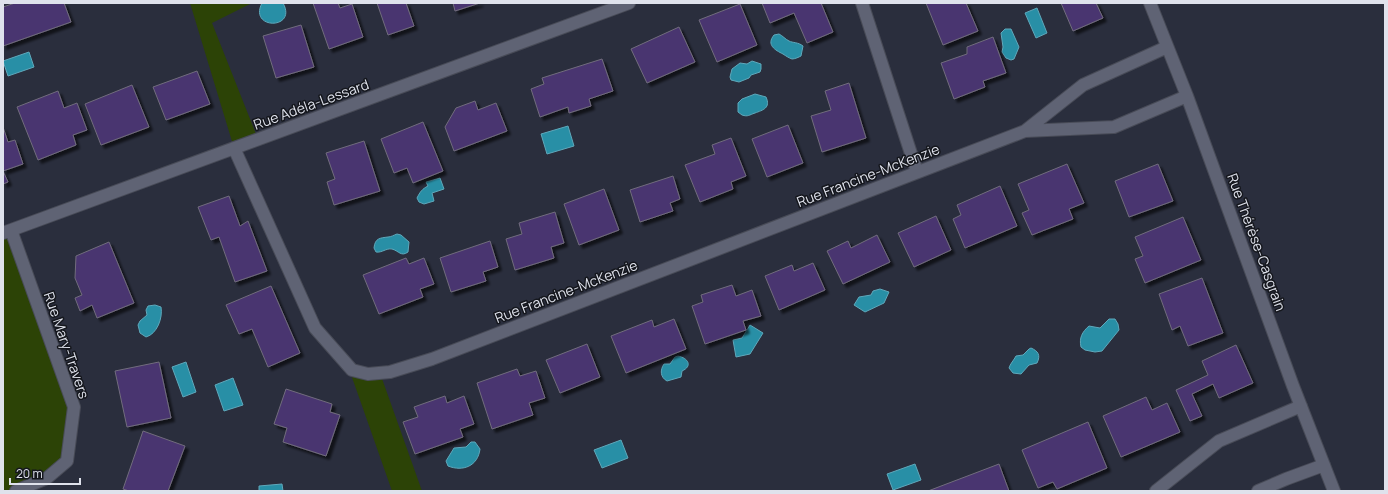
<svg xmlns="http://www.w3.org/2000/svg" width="1388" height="494" viewBox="0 0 1388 494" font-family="Manrope,sans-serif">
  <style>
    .green { fill: #2c4306 }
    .water { fill: #288fa6; stroke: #5fa8bb }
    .building { fill: #49356f; stroke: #716c7d; filter: url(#shadow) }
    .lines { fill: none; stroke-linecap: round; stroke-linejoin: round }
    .minor-casing { stroke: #484b57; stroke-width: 14 }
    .minor { stroke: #5f6374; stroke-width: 12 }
    .labels { text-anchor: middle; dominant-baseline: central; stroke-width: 3; stroke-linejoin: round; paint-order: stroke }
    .street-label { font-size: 14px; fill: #dfe2ec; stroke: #15171d }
  </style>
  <defs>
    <filter id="shadow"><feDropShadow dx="3.5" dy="3.5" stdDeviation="1" flood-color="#0009"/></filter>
  </defs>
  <rect width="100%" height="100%" fill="#2a2e3d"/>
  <!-- green -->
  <path class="green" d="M190 3H252L212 23 258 139 234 148Z
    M11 230 74 407 67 461 16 491H3V233Z
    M348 366 380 373 422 491H392Z"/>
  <!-- water -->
  <path class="water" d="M262 3H283C298 30 248 30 262 3Z
    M1037 8 1047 33 1036 38 1025 13Z
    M1005 29H1011L1019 47 1014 59 1011 60 1006 58 1002 52 1003 47 1001 33Z
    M779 34C783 36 785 39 789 41 793 43 798 42 803 46L801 56C799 57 795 59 792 59 789 58 786 56 783 54 775 50 766 45 774 35Z
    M29 52 34 67 8 76 3 61Z
    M752 61 761 64V69L760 72 751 75 749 78 739 82 731 80 730 77 732 69 740 63 747 64Z
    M755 94 766 97C771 108 763 110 755 113 749 115 748 117 742 115L738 112V103L742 99Z
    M568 126 574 146 547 154 541 134Z
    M440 178 444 189 432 193 434 201 424 204 419 202 417 198C420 192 422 189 428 186L426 182Z
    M397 234 401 235 409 242 408 252C401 257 399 251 392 249 386 248 382 253 376 252L374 248C375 238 380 238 388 237 391 237 394 235 397 234Z
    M880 289 889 292 884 303 865 312 854 305 859 297 871 295 873 291Z
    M155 305 161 307C163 318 157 334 146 337L140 333 138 325 140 321 147 315 146 310 148 306Z
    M1109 319H1115L1118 324 1119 330 1102 351 1095 352 1085 350 1081 347C1079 338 1082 332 1089 326L1100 328Z
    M750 325 763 333 750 354 736 357 733 340 742 338Z
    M1031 348C1038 351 1041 355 1037 363L1029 365 1021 374 1013 373 1009 368C1010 364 1014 360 1016 356L1023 355 1029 349Z
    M678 356C688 358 693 366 682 371L681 377 667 381C660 377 660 370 664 364H670L675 357Z
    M186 362 196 392 183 397 172 367Z
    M233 378 243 405 224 411 215 385Z
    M621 440 628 458 602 468 594 450Z
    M471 442H475L480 449C478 466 463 472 448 466L446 461 454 448 466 447Z
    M915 464 921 480 893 490 887 474Z
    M282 484 283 491H259V486Z"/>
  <!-- building -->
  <path class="building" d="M15 3H64L71 22 3 46V7Z
    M313 3H338L340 8 352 4 363 37 329 49Z
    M377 3H406L414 26 388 35Z
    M453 3H480L455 11Z
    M762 3H821L833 32 807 43 794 13 770 23Z
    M926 3H966L978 31 943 45Z
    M1061 3H1096L1103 18 1073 31Z
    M740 4 757 45 717 62 699 20Z
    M301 25 314 67 276 78 263 36Z
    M679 27 695 62 647 83 631 49Z
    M993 37 1006 73 983 81 985 87 954 99 941 63 967 54V47Z
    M602 59 613 91 589 99 591 106 569 113 568 107 540 117 531 89 544 84 542 78Z
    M197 71 210 104 166 120 153 87Z
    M849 83 866 138 822 152 811 116 831 110 825 91Z
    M132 85 149 127 101 145 85 104Z
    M58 91 64 108 77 103 87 130 73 135 76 145 38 160 17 107Z
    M475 101 478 110 496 103 507 131 454 151 445 127 456 108Z
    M423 122 443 171 413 183 407 168 394 173 381 139Z
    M788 125 803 163 767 177 752 139Z
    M3 127 8 142 15 140 23 164 3 171 8 182 3 184Z
    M731 138 746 176 731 182 733 189 700 202 685 165 715 154 712 145Z
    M364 141 380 191 334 205 327 182 335 179 326 153Z
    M1067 164 1084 203 1069 209 1073 219 1032 235 1022 213 1029 210 1018 184Z
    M1158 164 1173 201 1129 217 1115 181Z
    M673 176 680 199 670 203 673 211 640 222 630 190Z
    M1000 186 1017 226 965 248 953 219 961 215 957 205Z
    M604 189 619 230 579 245 564 204Z
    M229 196 240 226 248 221 267 271 235 282 219 237 211 240 198 207Z
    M555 212 564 243 551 247 554 258 515 270 506 239 522 234 519 223Z
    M936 216 951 250 914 267 898 233Z
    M1183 217 1201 260 1145 283 1135 259 1143 256 1135 237Z
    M877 235 890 262 843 284 827 251 848 241 851 248Z
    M490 241 498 267 483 272 486 281 451 292 440 258Z
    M109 242 134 303 97 318 92 305 80 311 75 298 82 295 75 278 76 256Z
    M406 258 409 264 424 258 434 284 420 289 423 297 379 314 363 275Z
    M813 263 825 290 779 310 765 276 792 265 794 271Z
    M1202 278 1223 333 1188 346 1180 326 1172 330 1159 294Z
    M732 285 736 296 752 290 761 316 743 321 746 330 705 344 692 306 703 302 701 295Z
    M271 286 300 353 268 367 252 329 239 334 226 305Z
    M674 319 686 349 626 373 611 336 652 320 654 327Z
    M587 344 600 377 560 393 546 360Z
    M1236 345 1253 383 1219 398 1213 384 1192 394 1202 416 1190 421 1176 390 1208 375 1202 361Z
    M159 362 171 418 127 427 115 371Z
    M517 369 520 376 536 371 545 398 529 403 533 415 492 429 477 383Z
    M286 389 332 404 330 412 340 415 326 456 283 442 287 428 274 424Z
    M445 396 447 403 464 396 474 424 460 429 463 437 415 454 403 422 418 417 414 407Z
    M1146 397 1152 410 1167 403 1180 432 1121 457 1103 416Z
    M1088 422 1107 468 1057 489 1053 482 1038 488 1022 450Z
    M143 431 185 446 168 491H129L123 489Z
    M999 464 1009 491H928Z"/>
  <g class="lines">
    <!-- minor casing -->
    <g class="minor-casing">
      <path id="minor" d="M862 3 917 172
        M1150 3 1187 96 1293 386 1334 491
        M1025 131 1083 85 1167 47
        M234 148 315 328 352 370 368 374 390 372 432 359 1025 131 1114 127 1187 96
        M11 230 74 407 67 461 47 478 16 491
        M3 233 629 3
        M1156 491 1219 441 1301 406
        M1258 491 1286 479 1324 465"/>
    </g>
    <!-- minor -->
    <use href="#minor" class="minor"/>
  </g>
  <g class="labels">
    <!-- street labels -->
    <g class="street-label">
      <text transform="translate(311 104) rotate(-20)">Rue Adéla-Lessard</text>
      <text transform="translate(868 175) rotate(-21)">Rue Francine-McKenzie</text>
      <text transform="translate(1257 242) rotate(70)">Rue Thérèse-Casgrain</text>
      <text transform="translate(566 291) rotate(-21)">Rue Francine-McKenzie</text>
      <text transform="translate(67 345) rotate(71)">Rue Mary-Travers</text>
    </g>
  </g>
  <!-- border -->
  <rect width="1388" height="494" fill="none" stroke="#dfe2ec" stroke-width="8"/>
  <!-- scale -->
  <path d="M10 478v6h70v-6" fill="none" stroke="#dfe2ec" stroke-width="2"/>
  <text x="16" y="478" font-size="12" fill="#dfe2ec" stroke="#15171d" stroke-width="3" paint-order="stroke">20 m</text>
</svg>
